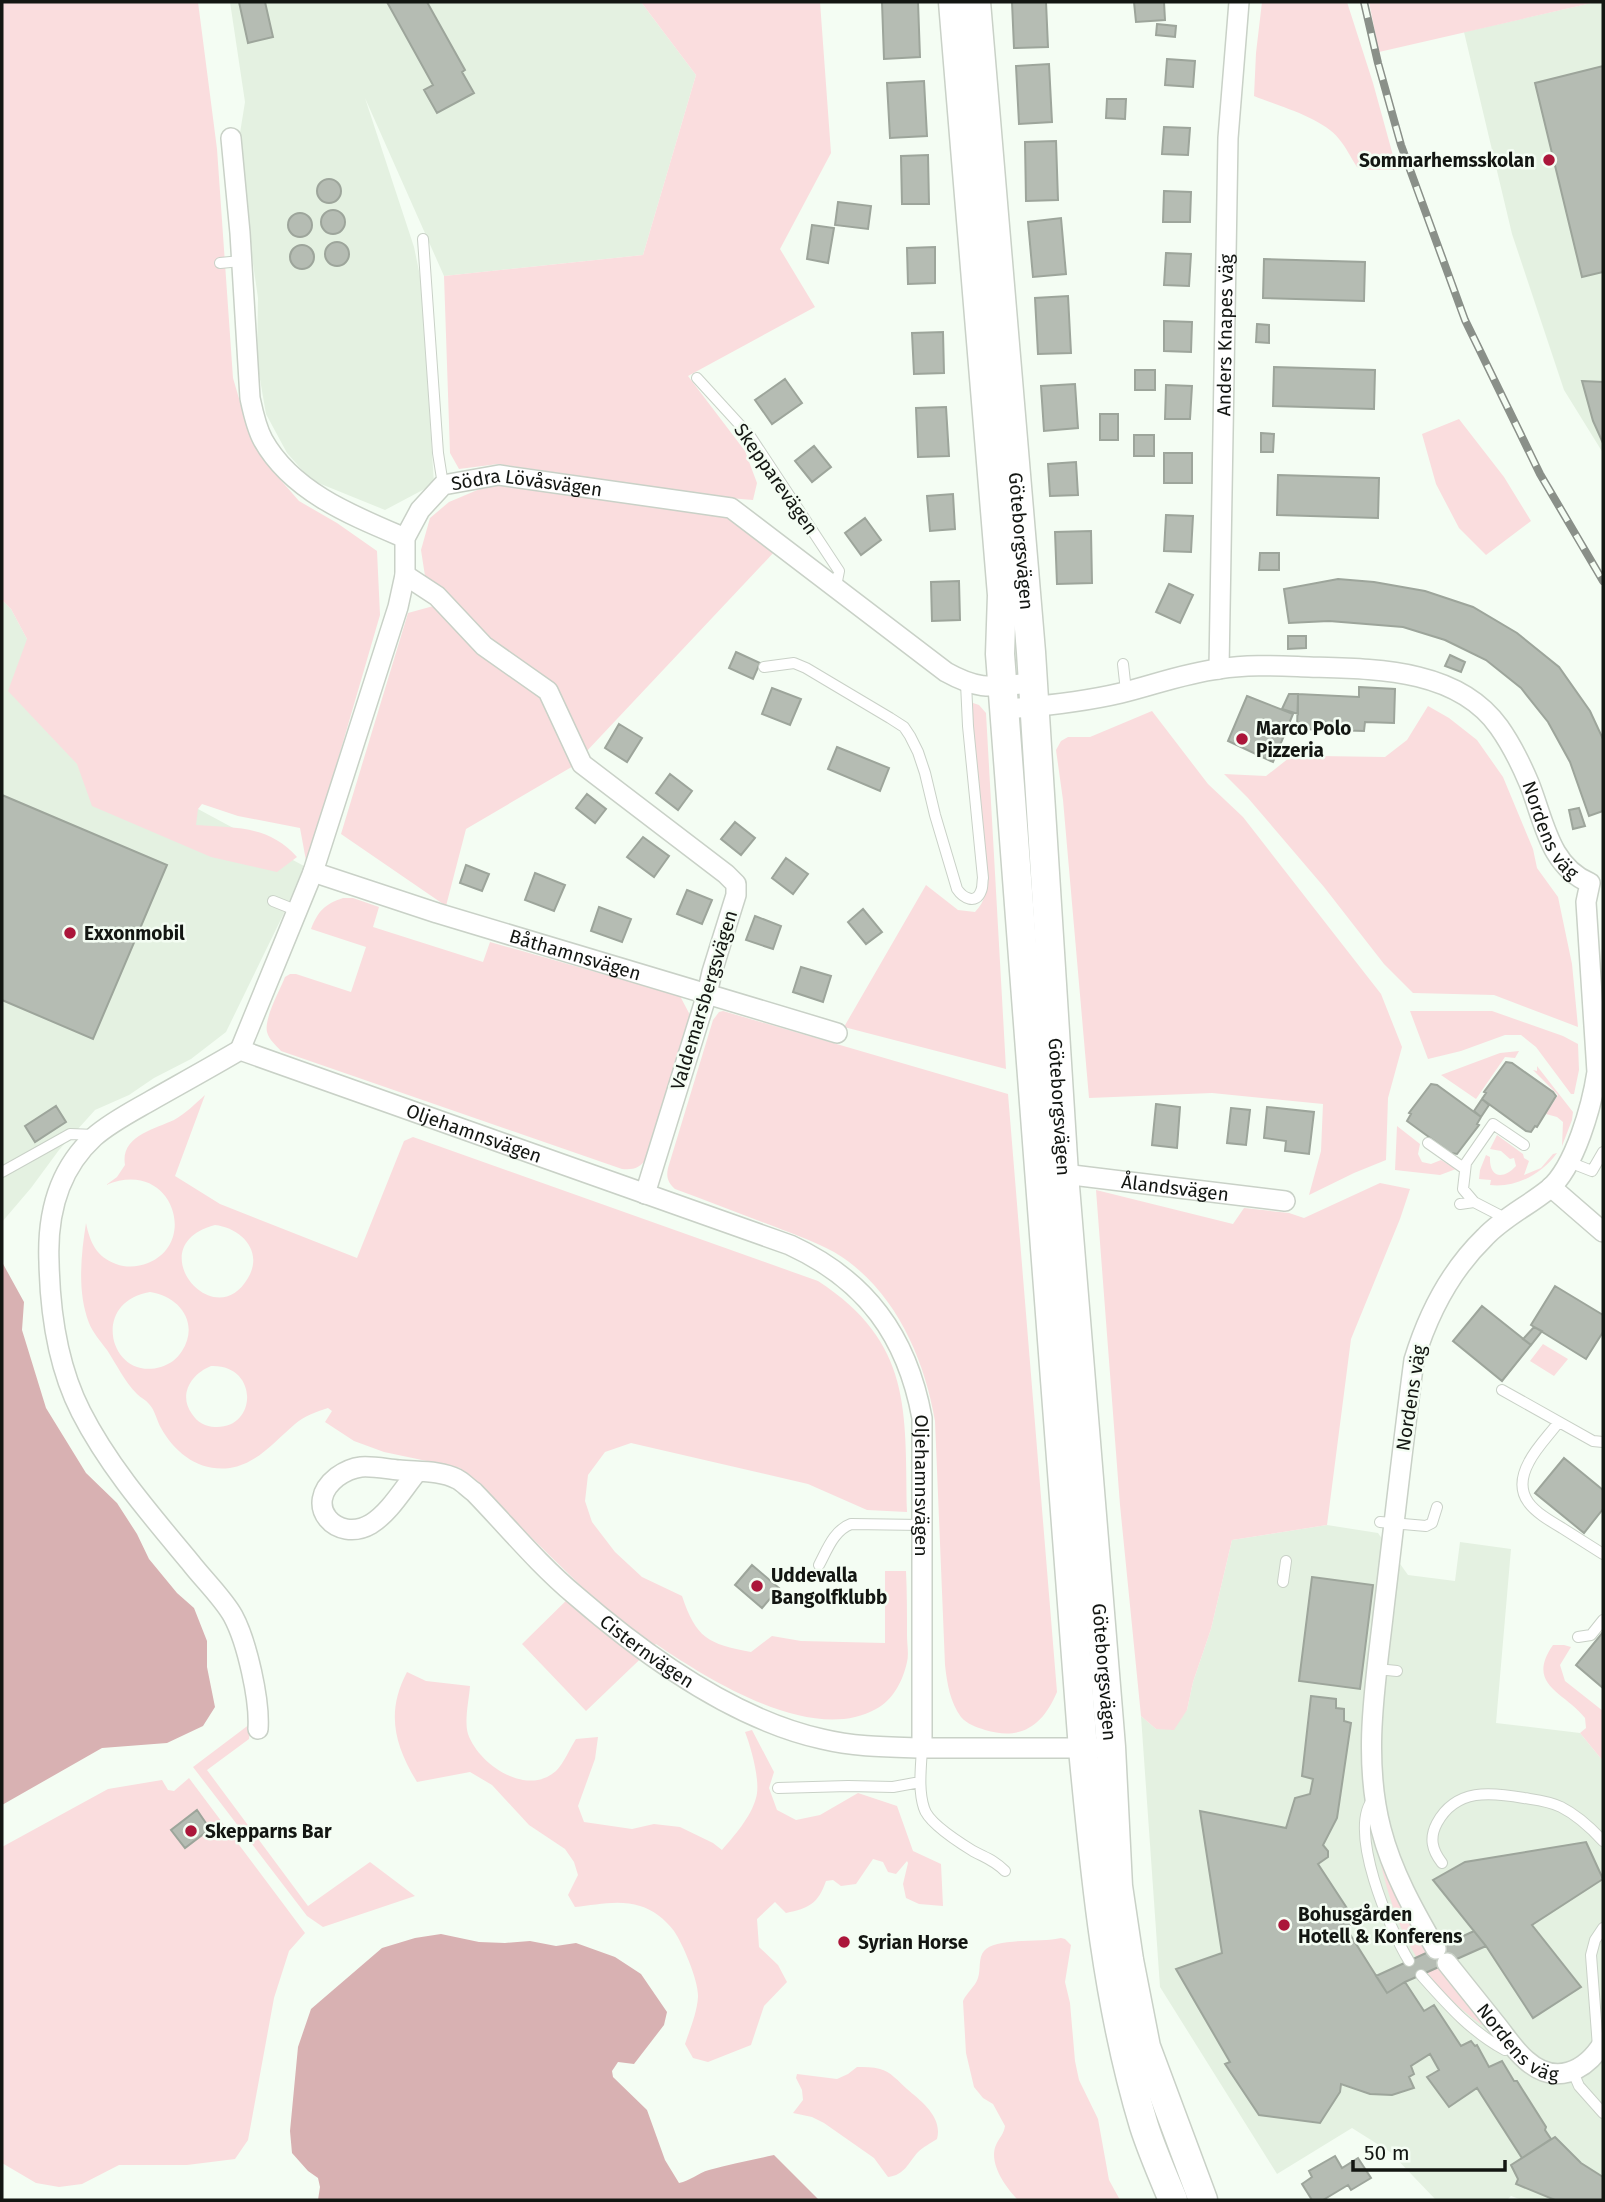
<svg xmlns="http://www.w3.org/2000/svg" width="1605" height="2202" viewBox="0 0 1605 2202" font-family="'Fira Sans',sans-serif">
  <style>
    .built { fill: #e4f1e1 }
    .green { fill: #faddde; fill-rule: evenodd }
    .water { fill: #d8b1b2 }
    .building { fill: #b5bcb3; stroke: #9da59b; stroke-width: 2 }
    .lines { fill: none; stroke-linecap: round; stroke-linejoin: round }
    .lane-casing { stroke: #c9d1c7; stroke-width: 12 }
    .street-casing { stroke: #c9d1c7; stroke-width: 22 }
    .secondary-casing { stroke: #c9d1c7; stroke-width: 31 }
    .lane { stroke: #fff; stroke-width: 10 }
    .street { stroke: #fff; stroke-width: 19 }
    .secondary { stroke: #fff; stroke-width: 28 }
    .rail-casing { stroke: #8a9089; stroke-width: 8 }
    .rail { stroke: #f4fdf3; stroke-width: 5; stroke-dasharray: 16; stroke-linecap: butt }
    .poi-dot { fill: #ab163a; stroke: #f4fdf3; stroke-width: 2.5 }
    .labels { text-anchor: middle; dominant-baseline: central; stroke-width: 5; stroke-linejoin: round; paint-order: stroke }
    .poi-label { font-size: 19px; font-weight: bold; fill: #131612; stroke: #f4fdf3; text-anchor: start }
    .street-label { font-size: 19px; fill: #131612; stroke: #f4fdf3 }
  </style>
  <rect width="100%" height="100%" fill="#f4fdf3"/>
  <!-- built -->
  <path class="built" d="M230 2H641L696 75 643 255 444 276 365 98 414 247 421 281 434 484 385 510 311 480 287 453 266 414 257 362 258 298 251 250 240 133 245 102Z
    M1596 2H1603V453L1564 390 1512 234 1464 32Z
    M2 600 11 609 27 639 198 809 304 866 284 913 226 1032 191 1059 154 1078 129 1095 95 1110 59 1150 31 1188 2 1222Z
    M1327 1525 1378 1533 1408 1575 1455 1581 1460 1542 1511 1549 1496 1723 1580 1733 1603 1761V2200H1522L1511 2196 1507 2200H1436L1390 2152 1352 2128 1277 2174 1160 1987 1141 1716 1156 1729 1187 1710 1193 1682 1211 1629 1232 1540Z"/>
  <!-- green -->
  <path class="green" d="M2 2H198L217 149 233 378 247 426 272 470 299 501 337 523 377 551 380 615 307 866 300 828 238 816 202 804 198 809 196 825C235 828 269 825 297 857L277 872 211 857 92 806 77 764 8 691 27 639 11 609 2 600Z
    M641 2H820L831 153 780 249 815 307 688 376 745 451 757 483 753 500 729 498 498 464 459 469 450 453 444 276 643 255 696 75Z
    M1262 2H1347L1373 83 1397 170H1370L1357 167C1351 158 1346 147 1339 139 1323 118 1278 106 1254 96L1256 53Z
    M1369 2H1596L1379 52Z
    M1459 419 1504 477 1531 521 1486 555 1459 528 1436 484 1422 434Z
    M494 483 727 515 776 550 585 753 556 686 487 638 425 576 421 550 430 518 449 502Z
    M437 605 541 691 575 765 466 829 446 906 341 834 408 613Z
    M970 702 979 705 986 713 1006 1069 844 1027 926 885 958 910 975 912C986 901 986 890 987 875Z
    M1428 706 1449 718 1477 740 1503 777 1533 849 1537 868 1558 897 1572 964 1578 1027 1494 995 1413 993 1384 964 1324 887 1248 798 1224 774 1266 776 1298 751 1319 756 1385 757 1407 740Z
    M1152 711 1208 784 1243 817 1381 994 1402 1047 1388 1098 1386 1160 1354 1173 1309 1195 1321 1151 1323 1104 1212 1093 1089 1098 1063 800 1056 750 1061 741 1068 737H1090Z
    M343 898H353L379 907 373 927 483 962 490 942 680 996 690 1015 647 1158C640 1168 634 1170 622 1169L281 1051C276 1045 269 1040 267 1032 264 1018 280 990 285 977L290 974H296L351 992 366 947 311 929C318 911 325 904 343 898Z
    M723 1011 1008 1094 1057 1692C1043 1725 1022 1741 985 1730 976 1727 967 1724 961 1717 950 1702 947 1683 945 1665L935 1421C924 1356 893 1287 834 1252 812 1240 788 1232 765 1223 735 1212 705 1200 675 1189 668 1183 666 1177 668 1168L713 1020 719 1012Z
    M1410 1011H1492L1563 1036 1578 1044 1579 1070 1574 1094H1571L1536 1047 1521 1035H1505L1461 1051 1428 1059Z
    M1519 1051 1515 1058 1505 1057 1476 1099 1441 1075 1500 1053Z
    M1537 1066 1573 1112 1572 1120 1562 1146 1563 1122 1557 1117 1546 1114 1558 1095 1533 1070 1537 1071Z
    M205 1095 175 1176 220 1204 357 1258 404 1141 413 1137 818 1281C913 1343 905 1410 907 1512L867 1510 808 1484 631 1443 605 1452 588 1475 585 1501 592 1522 615 1552 642 1577 682 1596C696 1638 708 1644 751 1652L772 1636 801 1641 885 1643V1571H906C907 1592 907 1614 907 1635 907 1644 909 1654 907 1662 903 1681 893 1700 876 1709 812 1745 709 1680 656 1644L586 1711 522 1644 581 1586 460 1468 384 1452 354 1441 325 1422 332 1411 328 1408C316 1412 304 1416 295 1424 275 1441 257 1464 230 1468 199 1472 175 1453 161 1428 157 1421 155 1410 149 1404 146 1400 141 1398 137 1394 124 1381 117 1365 107 1350 101 1342 93 1333 89 1323 77 1292 81 1255 86 1223 90 1243 97 1257 116 1264 127 1268 138 1267 148 1263 200 1242 171 1157 106 1185L117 1177 125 1165C120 1136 155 1129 174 1120 185 1114 195 1104 205 1095ZM215 1225C241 1228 264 1251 248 1278 214 1337 138 1245 215 1225ZM150 1292C179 1296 200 1323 182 1351 177 1359 170 1364 161 1367 110 1382 89 1302 150 1292ZM211 1366C259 1364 258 1429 215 1427 206 1427 197 1422 192 1414 178 1395 191 1374 211 1366Z
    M1397 1126 1420 1144 1418 1154 1422 1162 1431 1164 1441 1160 1456 1169 1440 1175 1395 1170Z
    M1497 1135 1523 1154 1524 1158 1529 1161 1524 1175 1541 1168 1553 1154 1557 1153C1542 1174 1516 1188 1490 1185L1491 1180 1479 1179 1480 1170 1486 1155 1490 1157C1489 1178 1503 1180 1516 1166L1514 1158 1510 1159 1501 1151 1490 1149Z
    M1380 1183 1410 1189 1400 1219 1351 1339 1327 1525 1232 1540 1211 1629 1193 1682 1187 1710 1174 1730 1156 1729 1141 1716 1120 1505 1096 1190 1233 1224 1244 1208 1289 1213 1304 1218Z
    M1543 1344 1568 1359 1554 1376 1530 1361Z
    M1553 1645H1564L1571 1647 1560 1665 1565 1681 1603 1711V1761L1580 1733 1586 1728 1585 1718C1565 1692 1525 1685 1553 1645Z
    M407 1672 426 1681 470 1686C469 1700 464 1721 468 1734 479 1765 527 1797 556 1771 564 1763 570 1748 576 1739L598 1737 595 1759 578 1806 584 1822 632 1829 654 1824 680 1827 713 1843 722 1850C734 1836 751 1817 756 1798 761 1782 751 1747 745 1732L752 1730 774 1772 769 1788 777 1810 796 1820 820 1815 858 1793 897 1806 913 1851 941 1864 943 1906 919 1904 906 1898 903 1884 908 1863 907 1861 896 1874 888 1872 883 1862 873 1859 856 1884 841 1886 833 1880 826 1881C818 1904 809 1908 786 1913L775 1902 757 1919 759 1947 778 1965 787 1982 764 2006 751 2045 708 2062 693 2058 685 2044C690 2029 697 2013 698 1997 699 1982 683 1944 674 1931 666 1920 652 1909 640 1906 619 1899 596 1905 575 1907L568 1895 578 1875 574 1862 565 1849 529 1825 492 1785 470 1772 417 1782C394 1744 386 1712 407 1672Z
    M250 1724 249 1739 207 1770 308 1906 370 1862 415 1896 323 1927 307 1916 193 1767Z
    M189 1778 305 1933 289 1951 274 1998 248 2140 235 2159 187 2165H119L82 2184 59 2187 36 2183 2 2163V1847L108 1789 162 1780 168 1790 174 1791Z
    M1372 1823 1437 1966 1484 2024 1482 2025C1406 1969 1390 1912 1372 1823Z
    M1061 1938 1065 1939 1071 1945 1065 1982 1070 2003 1075 2061 1079 2080 1098 2119 1109 2180 1120 2200H1018C1006 2188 988 2163 996 2145 999 2138 1004 2134 1005 2126L993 2104 983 2098 974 2087 966 2053 963 2001C967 1992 975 1987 978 1978 981 1969 978 1958 984 1951 995 1937 1043 1943 1061 1938Z
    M857 2067C864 2067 873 2067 880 2069 890 2071 899 2082 907 2089 921 2101 943 2117 937 2139 931 2143 923 2147 918 2152 908 2163 905 2175 888 2177L874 2158 824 2123 812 2117 793 2113 803 2100 802 2090 796 2078 797 2074 837 2079 848 2074Z"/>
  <!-- water -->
  <path class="water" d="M2 1262 24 1302 22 1330 46 1408 86 1473 117 1503 137 1534 149 1559 177 1593 194 1608 207 1641V1667L215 1707 203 1726 167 1743 102 1748 2 1805Z
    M441 1934 479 1942 505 1943 530 1941 556 1946 576 1943 615 1957 641 1974 667 2012 664 2025 634 2064 618 2062 612 2071 613 2077 647 2110 665 2160 679 2183C690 2181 698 2173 709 2170 730 2164 752 2160 774 2155L819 2200H318L320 2187 318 2178 308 2171 292 2153 290 2131 298 2047 311 2009 382 1948 415 1938Z"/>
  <!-- building -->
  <path class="building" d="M239 2H265L273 37 248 43Z
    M387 2H427L465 70 462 72 474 93 437 113 424 90 433 85Z
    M882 2H918L920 57 884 59Z
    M1012 2H1046L1048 47 1014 48Z
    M1134 2H1164L1165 20 1136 22Z
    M1157 24 1176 26 1175 37 1156 35Z
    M1167 59 1195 61 1193 87 1165 85Z
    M1049 64 1052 122 1019 124 1016 66Z
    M1603 66V272L1582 277 1535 83Z
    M924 81 927 136 890 138 887 83Z
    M1107 99H1126L1125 119 1106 118Z
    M1164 127 1190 128 1188 155 1162 154Z
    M1056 141 1058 200 1026 201 1025 142Z
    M928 155 929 204H902L901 156Z
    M317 191a12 12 0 1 1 24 0a12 12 0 1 1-24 0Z
    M1164 191 1191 192 1190 222H1163Z
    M838 202 871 206 868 229 835 225Z
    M321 222a12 12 0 1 1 24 0a12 12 0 1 1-24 0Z
    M288 225a12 12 0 1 1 24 0a12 12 0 1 1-24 0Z
    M1061 218 1066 274 1033 277 1028 222Z
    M812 225 834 228 828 263 807 259Z
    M325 254a12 12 0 1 1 24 0a12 12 0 1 1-24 0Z
    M290 257a12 12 0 1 1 24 0a12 12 0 1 1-24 0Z
    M935 247V283L908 284 907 248Z
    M1166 253 1191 254 1189 286 1164 285Z
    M1264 259 1365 262 1364 301 1263 298Z
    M1068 296 1071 353 1038 354 1035 298Z
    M1164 321 1192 322 1191 352 1164 351Z
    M1257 324 1269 325V343L1256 342Z
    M943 332 944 373 914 374 912 333Z
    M1274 367 1375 370 1374 409 1273 406Z
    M1135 370H1155V390H1135Z
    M785 379 802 403 772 424 755 400Z
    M1582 381 1603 382V443L1593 421Z
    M1075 384 1078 428 1044 431 1041 386Z
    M1166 385 1192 386 1190 419H1165Z
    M946 407 949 456 918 457 916 408Z
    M1100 414H1118V440H1100Z
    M1261 433 1274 434 1273 452H1261Z
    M1134 435H1154V456H1134Z
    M814 446 831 467 812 482 795 461Z
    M1164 453H1192V483H1164Z
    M1076 462 1078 495 1050 496 1048 464Z
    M1278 475 1379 478 1378 518 1277 515Z
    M953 494 955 529 930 531 927 496Z
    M1166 515 1193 516 1191 552 1164 551Z
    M865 518 881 540 861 555 845 533Z
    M1091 531 1092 583 1057 584 1055 532Z
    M1260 553H1279V570H1259Z
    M1338 579 1374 582 1425 591 1473 607 1517 633 1559 667 1590 711 1603 739V811L1589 816 1570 762 1548 722 1521 688 1486 660 1445 640 1403 627 1329 621 1289 623 1284 589Z
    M959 581 960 620 932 621 931 582Z
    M1169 584 1193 595 1180 623 1156 612Z
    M1288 636H1306V648L1288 649Z
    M736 652 760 663 753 679 729 668Z
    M1450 655 1465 662 1461 672 1445 666Z
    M1359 687 1395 689 1394 723 1365 722 1364 731 1297 729 1298 694 1359 697Z
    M772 688 801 699 790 725 762 714Z
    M1289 694H1298V714L1282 709Z
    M1247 696 1293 714 1273 762 1228 741Z
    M619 724 642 738 627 762 605 748Z
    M837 747 889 768 880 791 828 769Z
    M670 774 692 791 678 810 656 793Z
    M587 794 606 809 595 823 576 808Z
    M2 795 167 865 93 1039 2 1000Z
    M1579 808 1585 826 1573 829 1569 810Z
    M735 822 755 838 741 855 721 839Z
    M643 837 669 856 654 877 627 857Z
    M786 858 808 874 793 894 772 878Z
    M466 865 489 874 482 891 460 883Z
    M535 873 565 885 554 911 525 900Z
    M687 890 712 900 702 924 677 914Z
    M599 907 631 919 622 942 591 931Z
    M863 909 882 932 866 944 848 922Z
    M755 916 781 926 773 949 746 940Z
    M801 967 831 976 823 1002 793 992Z
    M1506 1062 1512 1063 1553 1092 1556 1096 1537 1127 1535 1126 1531 1132 1526 1131 1482 1099 1486 1093 1484 1092Z
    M1431 1084 1437 1085 1481 1117 1477 1124 1479 1125 1457 1154 1451 1153 1407 1121 1411 1114 1409 1113Z
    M1482 1099 1489 1105 1481 1117 1474 1111Z
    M1156 1104 1180 1107 1177 1148 1152 1145Z
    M56 1106 66 1122 35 1142 25 1126Z
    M1267 1107 1314 1112 1309 1154 1285 1151 1286 1141 1264 1138Z
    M1231 1108 1250 1110 1246 1145 1227 1143Z
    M1555 1286 1603 1315V1332L1586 1359 1531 1325Z
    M1482 1306 1531 1345 1502 1381 1453 1341Z
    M1534 1327 1542 1331 1531 1345 1523 1339Z
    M1564 1458 1603 1490V1509L1584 1533 1535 1493Z
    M752 1565 779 1588 762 1608 735 1585Z
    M1312 1577 1373 1585 1360 1689 1299 1681Z
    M1603 1632V1688L1576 1665Z
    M1311 1696 1336 1699V1708L1344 1709V1721L1351 1723 1337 1818 1323 1845 1328 1851V1857L1318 1864 1356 1922 1346 1928 1387 1993 1405 1982 1424 2011 1434 2005 1461 2046 1471 2041 1475 2046 1477 2045 1489 2067 1502 2061 1514 2081H1517L1546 2127 1545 2130 1551 2139 1522 2158 1477 2088 1449 2107 1427 2077 1439 2070 1430 2054 1411 2066 1414 2074 1409 2077 1414 2088 1392 2095 1370 2094 1341 2084 1340 2092 1320 2123 1259 2115 1225 2064 1230 2062 1176 1969 1222 1953 1200 1811 1286 1828 1295 1798 1310 1794 1313 1779 1302 1776Z
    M197 1810 210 1829 185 1848 171 1830Z
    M1586 1842 1603 1879 1532 1925 1581 1987 1533 2018 1486 1946 1433 1880 1465 1862Z
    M1474 1931 1486 1946 1405 1982 1387 1993 1376 1976Z
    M1555 2137 1581 2163 1603 2177V2200H1555L1516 2184 1518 2179 1511 2165Z
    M1335 2156 1342 2168 1358 2158 1371 2178 1351 2190 1348 2185 1323 2200H1312L1302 2184 1312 2177 1309 2171Z"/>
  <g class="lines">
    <!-- lane casing -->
    <g class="lane-casing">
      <path id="lane" d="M423 239 438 453 443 485
        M220 263 241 261
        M697 378 750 436 839 571 837 581 833 586
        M1123 664 1126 691
        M764 667 794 663 806 668 890 718 904 727 910 736 918 752 925 773 935 815 957 889C963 898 976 905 981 891 983 887 982 882 983 878L968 726 966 683
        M273 901 298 911
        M1428 1143 1465 1169
        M1569 1162 1592 1171 1603 1152
        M2 1172 70 1134 95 1135
        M1460 1204 1474 1202
        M1505 1218 1474 1202 1463 1189 1466 1163 1493 1124 1524 1145
        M1502 1390 1593 1441 1603 1442
        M1558 1423C1549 1435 1536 1448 1529 1462 1510 1497 1535 1512 1562 1528 1576 1537 1589 1545 1603 1554
        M1380 1522 1426 1526 1432 1523 1437 1507
        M819 1565C827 1550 834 1530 851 1524L922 1525
        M1283 1582 1286 1561
        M1578 1637 1591 1635 1603 1620
        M1377 1669 1397 1671
        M922 1748C921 1768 918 1790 924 1808 928 1823 960 1843 973 1851 986 1858 994 1860 1005 1871
        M778 1788 848 1786 893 1787 920 1782
        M1374 1798C1346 1828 1390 1930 1409 1961
        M1442 1863C1432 1850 1429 1838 1437 1823 1456 1788 1491 1792 1524 1798 1537 1800 1549 1801 1561 1807 1577 1815 1591 1828 1603 1841
        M1421 1975C1446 2003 1471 2032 1505 2050L1513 2046
        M1598 2047 1591 1955 1595 1940 1603 1928
        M1573 2072 1579 2086 1603 2113"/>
    </g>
    <!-- street casing -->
    <g class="street-casing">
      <g id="street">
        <path d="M231 138 240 233 250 398C253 412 256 427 263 440 292 492 353 516 405 538"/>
        <path d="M405 575 437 596 484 646 548 691 582 764 726 874 736 884V895L712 972 707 994 645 1194"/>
        <path id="s1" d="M1219 669 1228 138 1239 2"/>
        <path id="s2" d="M1006 709C1044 706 1083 702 1121 693 1154 685 1185 673 1219 669 1249 664 1279 666 1309 667 1374 669 1457 668 1499 727 1511 744 1521 764 1529 783 1544 820 1549 866 1590 883L1586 902 1597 1072C1592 1105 1575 1167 1549 1189 1528 1206 1504 1217 1485 1237 1450 1271 1428 1314 1414 1360 1403 1443 1394 1525 1384 1608 1376 1681 1362 1756 1381 1829 1392 1872 1414 1911 1436 1949"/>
        <path id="s3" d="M313 872 437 913 837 1033"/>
        <path id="s4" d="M240 1050 313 872 398 607 405 575V538L420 510 443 485 499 475 731 508 946 672C982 692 994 686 1032 683"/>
        <path id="s5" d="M1064 1174 1285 1201"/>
        <path d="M1551 1187 1603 1232"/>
        <path id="s6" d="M417 1472C403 1489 390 1512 371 1524 337 1544 301 1505 337 1477 344 1472 352 1468 361 1467 373 1466 387 1469 399 1470 417 1472 440 1470 457 1479 463 1482 468 1488 474 1492 507 1526 538 1564 575 1595 643 1654 732 1719 822 1739 855 1747 888 1747 922 1748"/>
        <path id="s7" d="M258 1729C260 1700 247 1642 233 1616 223 1598 203 1579 190 1562 151 1515 109 1467 81 1412 58 1367 50 1312 49 1262 47 1215 58 1170 94 1137 111 1122 133 1111 152 1100 182 1083 211 1067 240 1050L790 1245C866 1280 907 1336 922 1418V1748H1096"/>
        <path id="s8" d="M1447 1963C1463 1983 1479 2003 1495 2023 1505 2035 1514 2050 1526 2060 1555 2086 1585 2072 1603 2043"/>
      </g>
    </g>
    <!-- secondary casing -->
    <g class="secondary-casing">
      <g id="secondary">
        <path d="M953 2 1002 595 1000 654 1083 1749C1095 1875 1107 2004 1144 2126 1152 2151 1163 2176 1173 2200"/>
        <path id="s9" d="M976 2 1031 652 1064 1174 1111 1747 1118 1886 1129 1960 1146 2047 1203 2200"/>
      </g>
    </g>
    <!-- lane -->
    <use href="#lane" class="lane"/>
    <!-- street -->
    <use href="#street" class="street"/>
    <!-- secondary -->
    <use href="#secondary" class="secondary"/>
    <!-- rail casing -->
    <g class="rail-casing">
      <path id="rail" d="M1364 2 1378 63 1401 145 1465 320 1540 474 1603 581"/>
    </g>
    <!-- rail -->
    <use href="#rail" class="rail"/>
  </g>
  <!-- markers -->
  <g class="poi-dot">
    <circle cx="1549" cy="160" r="7"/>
    <circle cx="1242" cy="739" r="7"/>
    <circle cx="70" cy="933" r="7"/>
    <circle cx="757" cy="1586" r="7"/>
    <circle cx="191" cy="1831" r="7"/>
    <circle cx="1284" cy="1925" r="7"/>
    <circle cx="844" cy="1942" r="7"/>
  </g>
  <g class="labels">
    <!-- poi labels -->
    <g class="poi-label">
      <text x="1535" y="160" text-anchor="end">Sommarhemsskolan</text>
      <text x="1256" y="728">Marco Polo<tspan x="1256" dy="22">Pizzeria</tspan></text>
      <text x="84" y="933">Exxonmobil</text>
      <text x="771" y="1575">Uddevalla<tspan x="771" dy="22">Bangolfklubb</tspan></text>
      <text x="205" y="1831">Skepparns Bar</text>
      <text x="1298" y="1914">Bohusgården<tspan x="1298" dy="22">Hotell &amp; Konferens</tspan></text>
      <text x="858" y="1942">Syrian Horse</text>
    </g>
    <!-- street labels -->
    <g class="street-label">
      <text stroke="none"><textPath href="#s1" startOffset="334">Anders Knapes väg</textPath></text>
      <text transform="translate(776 479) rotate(55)">Skepparevägen</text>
      <text stroke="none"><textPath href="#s4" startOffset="691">Södra Lövåsvägen</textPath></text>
      <text stroke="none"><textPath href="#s9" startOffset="541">Göteborgsvägen</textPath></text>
      <text stroke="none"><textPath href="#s2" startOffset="630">Nordens väg</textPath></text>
      <text stroke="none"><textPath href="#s3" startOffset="275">Båthamnsvägen</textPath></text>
      <text transform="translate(704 1000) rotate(-73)">Valdemarsbergsvägen</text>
      <text stroke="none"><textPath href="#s9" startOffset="1108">Göteborgsvägen</textPath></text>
      <text stroke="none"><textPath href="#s7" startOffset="1082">Oljehamnsvägen</textPath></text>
      <text stroke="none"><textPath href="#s5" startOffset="112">Ålandsvägen</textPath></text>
      <text transform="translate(1411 1398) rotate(-81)">Nordens väg</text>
      <text stroke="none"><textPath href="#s7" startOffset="1712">Oljehamnsvägen</textPath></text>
      <text stroke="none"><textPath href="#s6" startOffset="546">Cisternvägen</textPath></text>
      <text stroke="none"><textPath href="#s9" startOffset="1675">Göteborgsvägen</textPath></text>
      <text stroke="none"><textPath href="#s8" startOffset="108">Nordens väg</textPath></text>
    </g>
  </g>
  <!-- border -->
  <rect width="1605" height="2202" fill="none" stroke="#131612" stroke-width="7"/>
  <!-- scale -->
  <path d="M1353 2160v10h152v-10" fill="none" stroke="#131612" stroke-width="3.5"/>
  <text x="1364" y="2160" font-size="21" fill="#131612" stroke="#f4fdf3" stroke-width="5" paint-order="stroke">50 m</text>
</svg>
